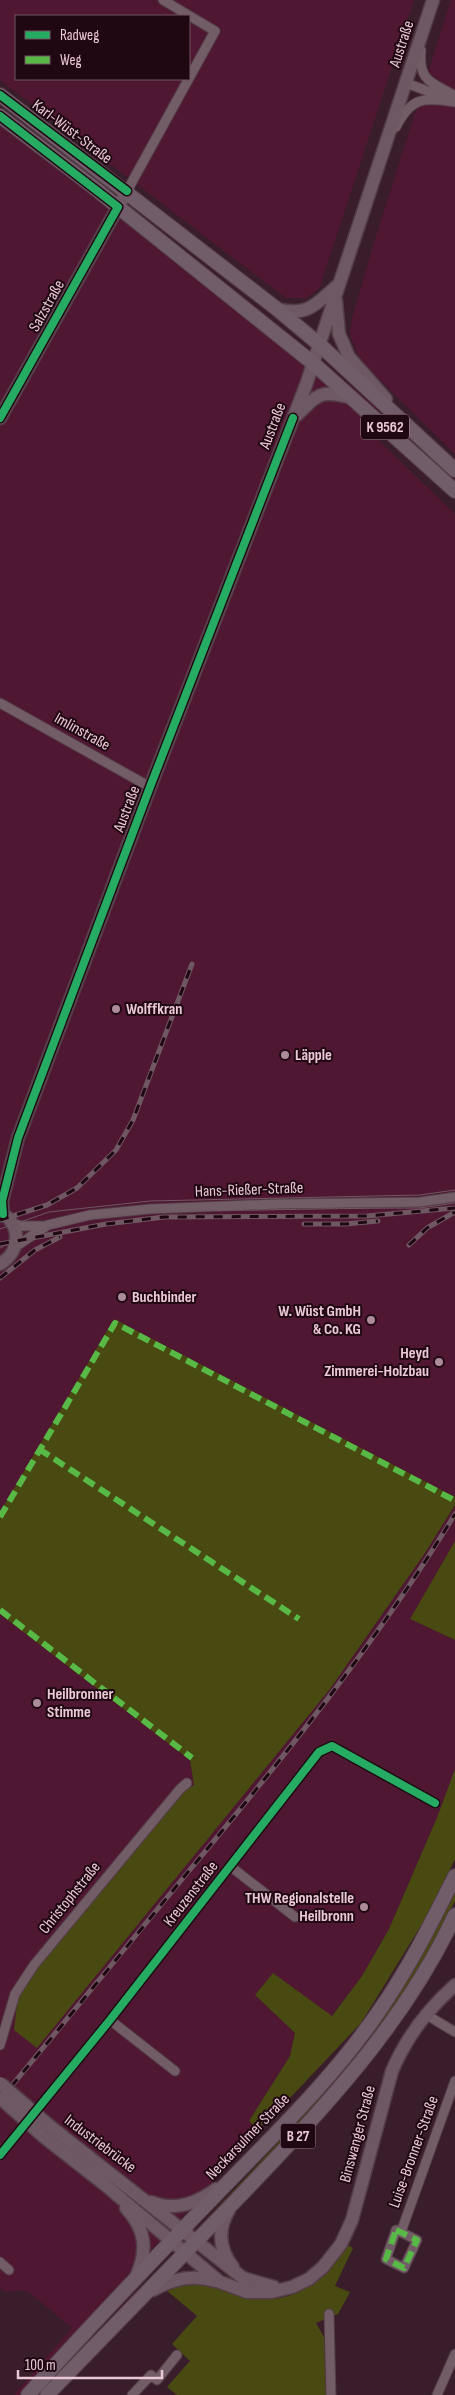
<svg xmlns="http://www.w3.org/2000/svg" width="455" height="2395" viewBox="0 0 455 2395" font-family="'Sofia Sans Condensed',sans-serif">
  <style>
    .built { fill: #501733; fill-rule: evenodd }
    .green { fill: #494912 }
    .lines { fill: none; stroke-linecap: round; stroke-linejoin: round }
    .street-casing { stroke: #533c46; stroke-width: 11 }
    .secondary-casing { stroke: #533c46; stroke-width: 15 }
    .primary-casing { stroke: #533c46; stroke-width: 16 }
    .street { stroke: #725d66; stroke-width: 9 }
    .secondary { stroke: #6d5863; stroke-width: 12 }
    .primary { stroke: #715c6a; stroke-width: 14 }
    .tram { stroke: #6f5862; stroke-width: 1 }
    .rail-casing { stroke: #6f5862; stroke-width: 5 }
    .rail { stroke: #1f0812; stroke-width: 3; stroke-dasharray: 9; stroke-linecap: butt }
    .secondary-bridge-casing { stroke: #533c46; stroke-width: 15; stroke-linecap: butt }
    .secondary-bridge { stroke: #6d5863; stroke-width: 12 }
    .quiet { stroke: #58b947; stroke-width: 6; stroke-dasharray: 12 6; stroke-linecap: butt }
    .cycleway-casing { stroke: #1f0812; stroke-width: 11 }
    .cycleway { stroke: #26ab63; stroke-width: 8 }
    .poi-dot { fill: #ad8c9a; stroke: #1f0812; stroke-width: 2 }
    .labels { text-anchor: middle; dominant-baseline: central; stroke-width: 4; stroke-linejoin: round; paint-order: stroke }
    .shield { fill: #1f0812; stroke: #ae8e9a; stroke-width: 1 }
    .shield-label { font-size: 15px; font-weight: bold; fill: #ebc8d5 }
    .street-label { font-size: 16px; fill: #ebc8d5; stroke: #1f0812 }
    .poi-label { font-size: 16px; font-weight: bold; fill: #ebc8d5; stroke: #1f0812; text-anchor: start }
  </style>
  <rect width="100%" height="100%" fill="#3a1d2b"/>
  <!-- built -->
  <path class="built" d="M0 0H414L319 289 306 298H286L0 80ZM16 16H189V79H16Z
    M451 0H455V454L367 367 357 353 350 335 352 319 373 246Z
    M0 107 266 315 377 408 370 432 455 514V1497L114 1319 0 1512Z
    M455 1505V1541L410 1619 455 1640V1769L438 1815 389 1929 362 1976 331 2016 273 1973 255 1995 295 2033 290 2056 249 2120 258 2129 206 2191 83 2324 22 2395H14L72 2328 30 2293 23 2290 5 2292 0 2288V1614L190 1760 194 1785 37 2047 330 1689 425 1553Z"/>
  <!-- green -->
  <path class="green" d="M114 1319 455 1497V1505L425 1553 330 1689 37 2048 14 2030 18 1995 37 1968 182 1792 194 1785 190 1760 0 1614V1512Z
    M455 1541V1640L410 1619Z
    M455 1769V1859L430 1911 361 2023 270 2119 258 2129 249 2121 290 2056 295 2033 255 1995 273 1973 332 2016 362 1976 389 1929 438 1815Z
    M455 1892V1901L413 1979 372 2040 288 2139 205 2226 202 2224 292 2128 410 1975Z
    M346 2244 353 2248 335 2286 350 2292 338 2314 316 2323 324 2337 326 2395H177L167 2387 190 2361 172 2344 197 2316 166 2290 200 2279C264 2311 306 2308 346 2244Z"/>
  <g class="lines">
    <!-- street casing -->
    <g class="street-casing">
      <path id="street" d="M421 50C418 82 432 82 455 96
        M406 83 441 96
        M396 127C411 97 424 97 455 102
        M127 191 215 31 163 0
        M0 703 150 787
        M12 1223 21 1226H46
        M15 1247 48 1225 90 1215 150 1209 278 1204 420 1202 455 1197
        M230 1866 295 1917
        M425 2014 455 2032
        M110 2020 175 2071
        M0 2045 15 1994 34 1965 180 1789 187 1783
        M0 2155 110 2020 319 1752 332 1746 435 1803
        M396 2230 417 2240 404 2268 386 2259Z
        M401 2232 455 2081
        M0 2262 9 2270
        M329 2314 331 2395
        M132 2395 151 2375 157 2380 177 2355
        M437 2395 455 2354"/>
    </g>
    <!-- secondary casing -->
    <g class="secondary-casing">
      <path id="secondary" d="M336 301 339 334 349 357 386 399
        M277 309C308 317 316 304 338 285
        M297 415C320 392 321 390 353 398
        M0 418 127 191
        M0 1212C22 1224 21 1252 0 1264
        M3 1214 2 1201 18 1138 150 787 306 385 433 0
        M51 2127 243 2278 274 2287
        M44 2137 104 2184 220 2282 247 2292H272L292 2287 309 2279 323 2267 341 2244 352 2220 392 2071C407 2036 427 2010 455 1985
        M151 2202C175 2212 197 2203 216 2189
        M126 2208C146 2230 148 2250 136 2277
        M229 2210C217 2230 219 2249 233 2267
        M153 2290C172 2279 193 2274 215 2281"/>
    </g>
    <!-- primary casing -->
    <g class="primary-casing">
      <path id="primary" d="M0 95 277 309 320 345 455 470
        M0 116 92 186 314 364 455 491
        M28 2395C96 2319 167 2245 238 2172 287 2122 337 2072 377 2014 408 1970 431 1924 455 1876
        M47 2395C112 2328 177 2261 242 2194 323 2109 405 2023 455 1915"/>
    </g>
    <!-- street -->
    <use href="#street" class="street"/>
    <!-- secondary -->
    <use href="#secondary" class="secondary"/>
    <!-- primary -->
    <use href="#primary" class="primary"/>
    <!-- tram -->
    <path class="tram" d="M0 1229 49 1212 150 1201 420 1195 455 1190
      M0 1248C69 1208 183 1211 261 1210 314 1209 367 1208 420 1208L455 1203"/>
    <!-- rail casing -->
    <g class="rail-casing">
      <path id="rail" d="M0 1220 47 1205 77 1188 116 1150 133 1120 192 964
        M304 1224H346L378 1221
        M0 1244 106 1224 164 1217 367 1216 455 1208
        M409 1245 427 1228 455 1212
        M0 1278 35 1250 60 1237
        M0 2100C63 2024 126 1948 188 1872 284 1757 377 1642 455 1514"/>
    </g>
    <!-- rail -->
    <use href="#rail" class="rail"/>
    <!-- secondary-bridge casing -->
    <g class="secondary-bridge-casing">
      <path id="secondary-bridge" d="M0 2083 51 2127
        M0 2098 44 2137"/>
    </g>
    <!-- secondary-bridge -->
    <use href="#secondary-bridge" class="secondary-bridge"/>
    <!-- quiet -->
    <path class="quiet" d="M39 1449 299 1619
      M0 1517 115 1323 454 1500
      M0 1610 192 1758
      M396 2230 417 2240 404 2268 386 2259Z"/>
    <!-- cycleway casing -->
    <g class="cycleway-casing">
      <path id="cycleway" d="M0 95 127 191
        M0 116 118 207 0 418
        M3 1214 2 1201 18 1138 150 787 293 418
        M0 2155 110 2020 319 1752 332 1746 435 1803"/>
    </g>
    <!-- cycleway -->
    <use href="#cycleway" class="cycleway"/>
  </g>
  <!-- markers -->
  <g class="poi-dot">
    <circle cx="116" cy="1009" r="5"/>
    <circle cx="285" cy="1055" r="5"/>
    <circle cx="122" cy="1297" r="5"/>
    <circle cx="371" cy="1320" r="5"/>
    <circle cx="439" cy="1362" r="5"/>
    <circle cx="37" cy="1703" r="5"/>
    <circle cx="364" cy="1907" r="5"/>
  </g>
  <g class="labels">
    <!-- shield labels -->
    <g class="shield">
      <rect x="361" y="414.5" width="48" height="25" rx="4"/>
      <rect x="280.5" y="2123.5" width="35" height="25" rx="4"/>
    </g>
    <g class="shield-label">
      <text x="385" y="427">K 9562</text>
      <text x="298" y="2136">B 27</text>
    </g>
    <!-- street labels -->
    <g class="street-label">
      <text transform="translate(402 44) rotate(-72)">Austraße</text>
      <text transform="translate(72 132) rotate(37)">Karl-Wüst-Straße</text>
      <text transform="translate(47 306) rotate(-61)">Salzstraße</text>
      <text transform="translate(273 426) rotate(-69)">Austraße</text>
      <text transform="translate(82 732) rotate(29)">Imlinstraße</text>
      <text transform="translate(127 809) rotate(-69)">Austraße</text>
      <text transform="translate(249 1190) rotate(-2)">Hans-Rießer-Straße</text>
      <text transform="translate(191 1894) rotate(-52)">Kreuzenstraße</text>
      <text transform="translate(70 1898) rotate(-51)">Christophstraße</text>
      <text transform="translate(358 2134) rotate(-75)">Binswanger Straße</text>
      <text transform="translate(248 2137) rotate(-46)">Neckarsulmer Straße</text>
      <text transform="translate(100 2144) rotate(37)">Industriebrücke</text>
      <text transform="translate(414 2152) rotate(-70)">Luise-Bronner-Straße</text>
    </g>
    <!-- poi labels -->
    <g class="poi-label">
      <text x="126" y="1009">Wolffkran</text>
      <text x="295" y="1055">Läpple</text>
      <text x="132" y="1297">Buchbinder</text>
      <text x="361" y="1311" text-anchor="end">W. Wüst GmbH<tspan x="361" dy="18">&amp; Co. KG</tspan></text>
      <text x="429" y="1353" text-anchor="end">Heyd<tspan x="429" dy="18">Zimmerei-Holzbau</tspan></text>
      <text x="47" y="1694">Heilbronner<tspan x="47" dy="18">Stimme</tspan></text>
      <text x="354" y="1898" text-anchor="end">THW Regionalstelle<tspan x="354" dy="18">Heilbronn</tspan></text>
    </g>
  </g>
  <!-- legend -->
  <rect x="15" y="15" width="175" height="65" fill="#1f0812" stroke="#715560"/>
  <rect x="25" y="31" width="25" height="8" fill="#26ab63" stroke="#715560"/>
  <text x="60" y="40" font-size="15" fill="#ebc8d5">Radweg</text>
  <rect x="25" y="56" width="25" height="8" fill="#58b947" stroke="#715560"/>
  <text x="60" y="65" font-size="15" fill="#ebc8d5">Weg</text>
  <!-- scale -->
  <path d="M18 2370v8h144v-8" fill="none" stroke="#ebc8d5" stroke-width="2.5"/>
  <text x="25" y="2370" font-size="15" fill="#ebc8d5" stroke="#1f0812" stroke-width="4" paint-order="stroke">100 m</text>
</svg>
